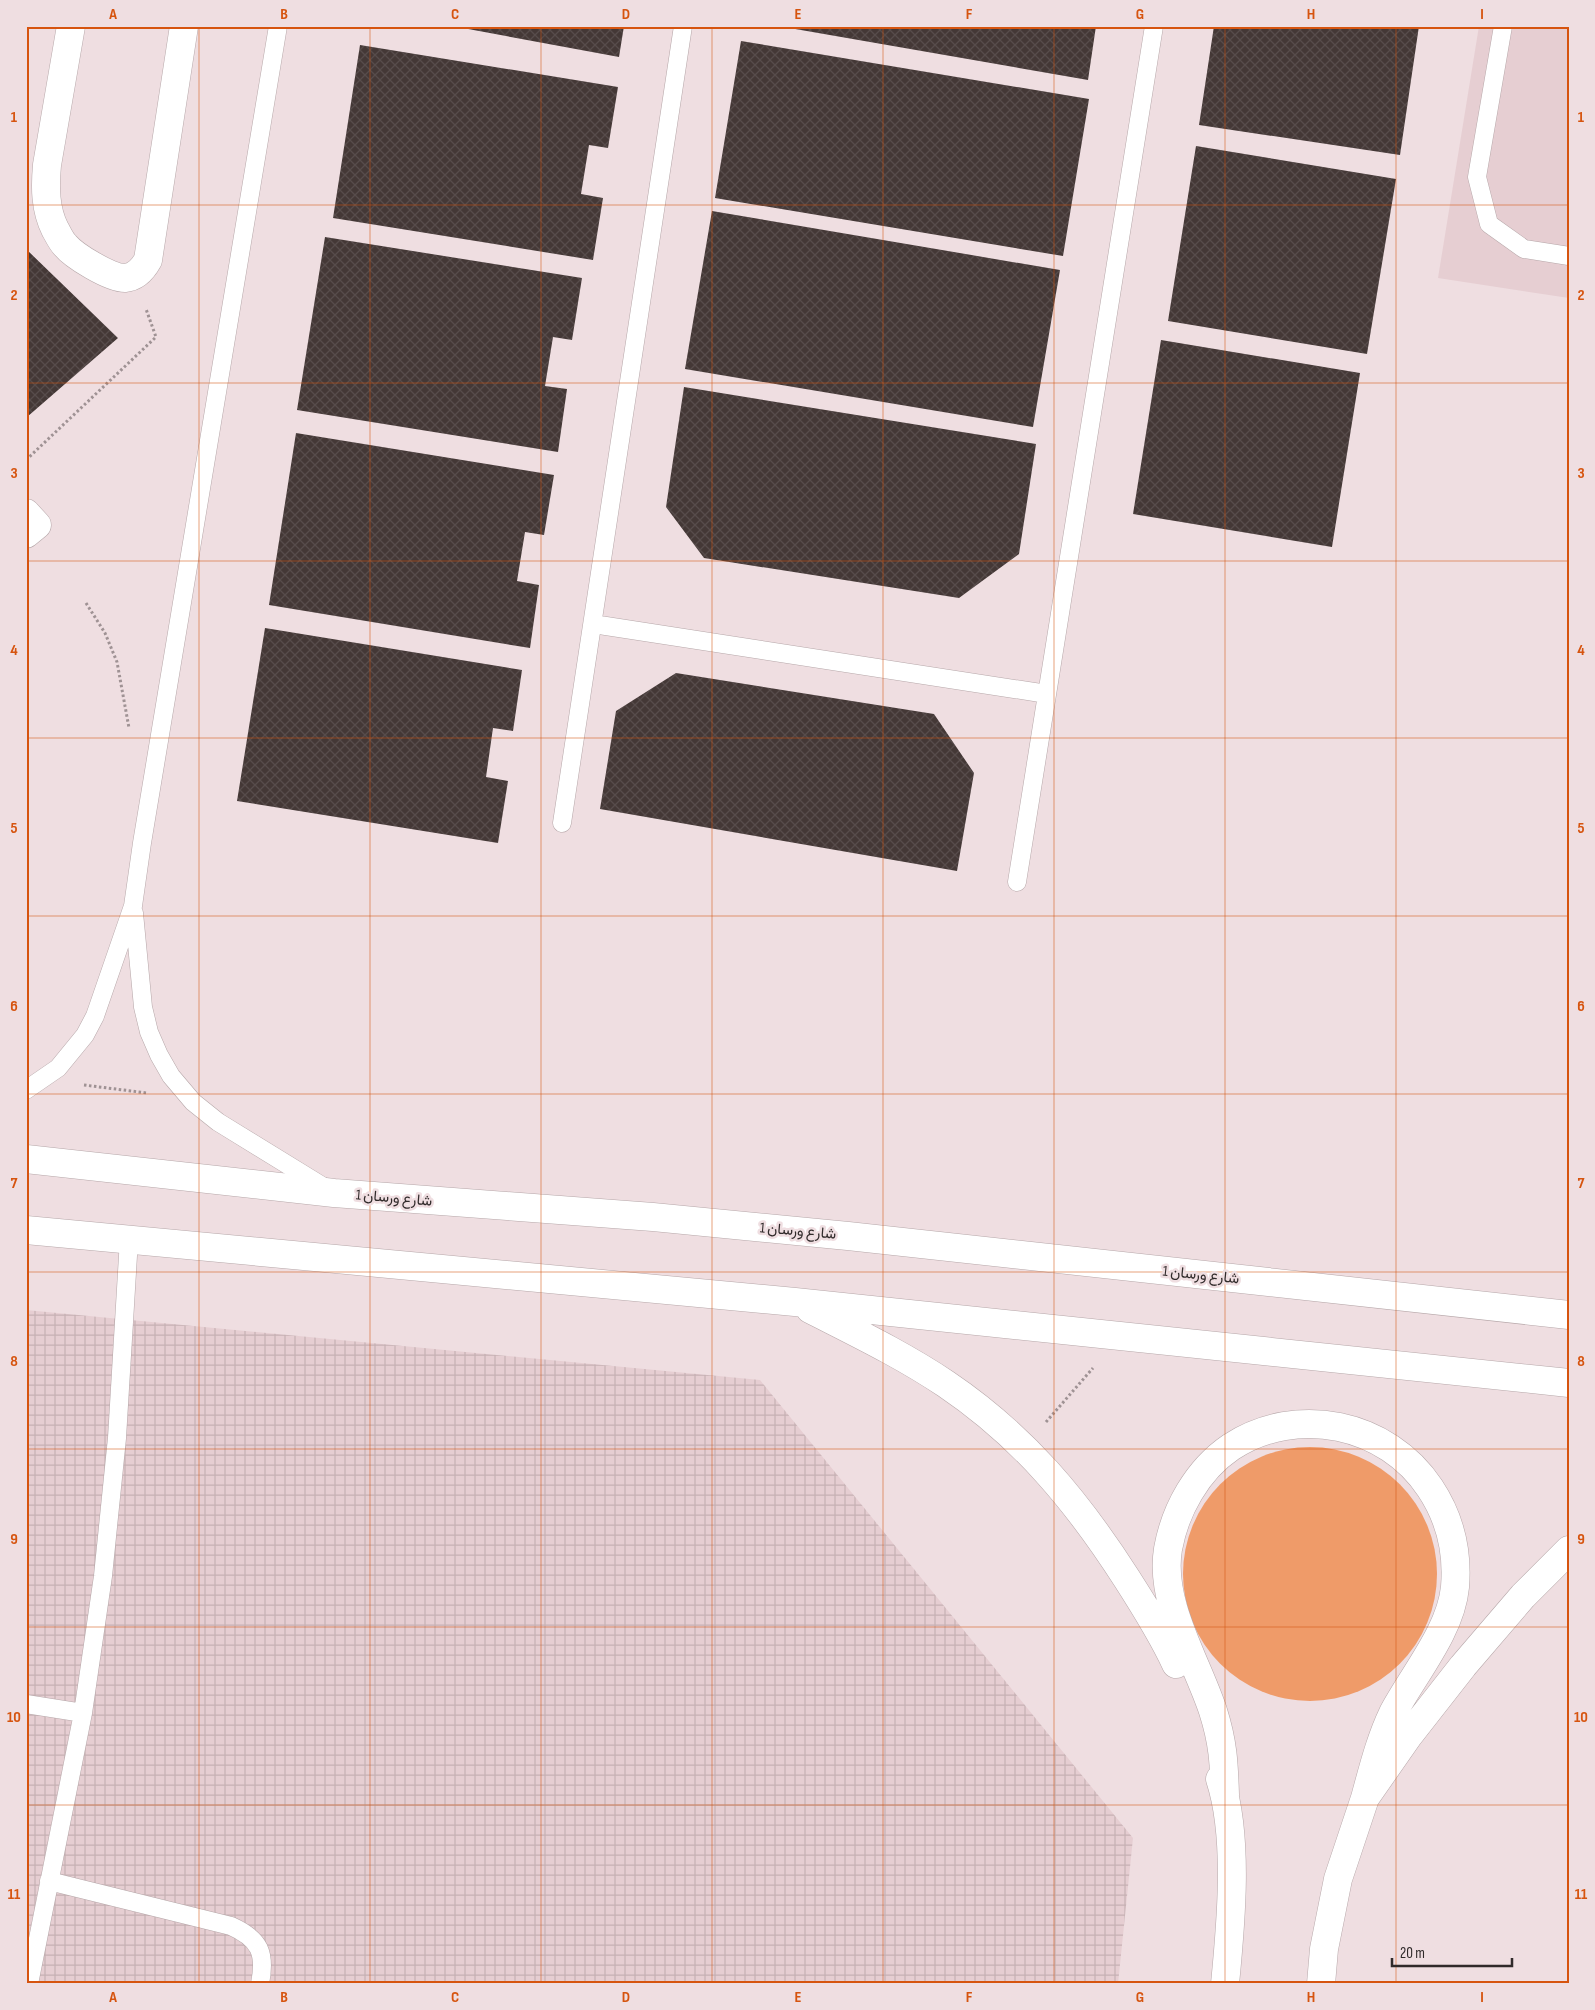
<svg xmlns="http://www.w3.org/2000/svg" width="1595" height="2010" viewBox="0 0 1595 2010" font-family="'Sofia Sans Condensed',Vazirmatn,sans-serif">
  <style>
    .built { fill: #e6ced2 }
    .industrial { fill: url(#industrial-grid) }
    .grass { fill: #ef9b69 }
    .building { fill: url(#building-cross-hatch) }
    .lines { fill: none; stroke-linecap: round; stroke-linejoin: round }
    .lane-casing { stroke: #b6a7a9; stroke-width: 19 }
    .street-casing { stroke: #b6a7a9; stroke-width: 29 }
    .secondary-casing { stroke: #b6a7a9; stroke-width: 29 }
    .path { stroke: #9f9294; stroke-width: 3; stroke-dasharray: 2.5 2.5; stroke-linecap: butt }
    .lane { stroke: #fff; stroke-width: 18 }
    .street { stroke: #fff; stroke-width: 28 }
    .secondary { stroke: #fff; stroke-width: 28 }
    .grid { fill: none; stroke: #d6540f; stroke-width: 1; stroke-opacity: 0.55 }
    .labels { text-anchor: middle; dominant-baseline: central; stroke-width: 5; stroke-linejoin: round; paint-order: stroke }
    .street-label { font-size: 15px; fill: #302a2a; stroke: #efdee1 }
    .neatline { fill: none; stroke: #d6540f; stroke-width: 2 }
    .grid-label { font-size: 16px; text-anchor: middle; font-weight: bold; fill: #d6540f }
  </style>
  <defs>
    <pattern id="industrial-grid" width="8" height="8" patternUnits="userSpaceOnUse" patternTransform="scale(1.25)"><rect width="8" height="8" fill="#e6ced2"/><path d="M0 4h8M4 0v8" fill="none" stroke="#c6b1b4"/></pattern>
    <pattern id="building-cross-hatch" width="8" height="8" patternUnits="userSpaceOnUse" patternTransform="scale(1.25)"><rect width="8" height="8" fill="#443836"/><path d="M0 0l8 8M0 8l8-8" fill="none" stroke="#574c4b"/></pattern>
  </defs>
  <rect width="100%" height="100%" fill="#efdee1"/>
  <!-- built -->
  <path class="built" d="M1479 26H1569V298L1438 278Z"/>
  <!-- industrial -->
  <path class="industrial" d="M26 1310 760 1380 1133 1838 1118 1984H26Z"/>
  <!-- grass -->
  <path class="grass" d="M1183 1574a127 127 0 1 1 254 0a127 127 0 1 1-254 0Z"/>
  <!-- building -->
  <path class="building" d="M452 26H624L619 57Z
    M778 26H1096L1088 80Z
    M1214 26H1419L1400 155 1199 125Z
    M741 41 1089 99 1063 256 715 198Z
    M360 45 618 87 608 148 589 145 581 194 603 198 593 260 333 218Z
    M1196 146 1396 179 1367 354 1168 321Z
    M712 211 1060 270 1033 427 685 369Z
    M325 237 582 278 572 340 553 337 545 386 567 389 558 452 297 410Z
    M26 249 118 338 27 417 26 416Z
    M1161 340 1360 373 1332 547 1133 514Z
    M684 387 1036 444 1019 554 959 598 704 558 666 507Z
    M296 433 554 475 544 535 525 532 517 581 539 585 530 648 269 605Z
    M265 628 522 670 513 731 493 728 486 777 508 781 498 843 237 801Z
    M676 673 934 714 974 773 957 871 600 809 616 711Z"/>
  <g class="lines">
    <!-- lane casing -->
    <g class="lane-casing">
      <path id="lane" d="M1503 26 1477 177 1489 224 1524 249 1569 256
        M593 624 1047 694
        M562 823 683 26
        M1017 882 1154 26
        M134 913 143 1007 149 1032 159 1055 171 1076 193 1102 218 1122 327 1189
        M26 1090 58 1068 85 1035 95 1016 133 906 142 843 278 26
        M26 1704 83 1713
        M49 1881 231 1926C260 1939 266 1953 260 1984
        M29 1984 83 1713 103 1576 117 1438 129 1239"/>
    </g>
    <!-- street casing -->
    <g class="street-casing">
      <path id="street" d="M71 26 47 165C45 187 45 209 55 229 58 234 61 241 65 245 74 256 110 278 125 278 136 277 143 269 148 260L184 26
        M26 513 37 525 26 534"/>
    </g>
    <!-- secondary casing -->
    <g class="secondary-casing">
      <path id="secondary" d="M26 1159 334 1193 653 1217 848 1236 1569 1315
        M26 1230 795 1302 1569 1383
        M810 1309C855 1332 903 1355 946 1384 1023 1436 1077 1501 1127 1579 1145 1607 1162 1634 1176 1664
        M1220 1779C1239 1837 1231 1923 1225 1984
        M1225 1795C1224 1763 1223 1742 1213 1711 1197 1662 1159 1603 1168 1549 1175 1510 1197 1470 1231 1447 1297 1404 1387 1423 1430 1488 1450 1518 1458 1551 1455 1587 1451 1631 1413 1675 1393 1713 1380 1740 1373 1769 1365 1798
        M1321 1984 1324 1949 1338 1879 1365 1798 1409 1735 1463 1666 1523 1596 1569 1550"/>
    </g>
    <!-- path -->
    <path class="path" d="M26 460 156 337 146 309
      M86 603 105 633 117 662 129 728
      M84 1085 147 1093
      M1046 1422 1093 1368"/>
    <!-- lane -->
    <use href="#lane" class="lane"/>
    <!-- street -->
    <use href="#street" class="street"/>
    <!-- secondary -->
    <use href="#secondary" class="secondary"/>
  </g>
  <!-- grid -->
  <path class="grid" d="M199 26V1984M370 26V1984M541 26V1984M712 26V1984M883 26V1984M1054 26V1984M1225 26V1984M1396 26V1984M26 205H1569M26 383H1569M26 561H1569M26 738H1569M26 916H1569M26 1094H1569M26 1272H1569M26 1449H1569M26 1627H1569M26 1805H1569"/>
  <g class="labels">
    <!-- street labels -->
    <g class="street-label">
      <text transform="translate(394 1198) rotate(5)">شارع ورسان 1</text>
      <text transform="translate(798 1231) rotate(5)">شارع ورسان 1</text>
      <text transform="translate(1201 1275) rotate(6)">شارع ورسان 1</text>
    </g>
  </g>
  <!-- border -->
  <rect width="1595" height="2010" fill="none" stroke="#efdee1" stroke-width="55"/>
  <!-- scale -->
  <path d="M1392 1958v8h120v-8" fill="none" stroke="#302a2a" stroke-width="2.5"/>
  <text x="1400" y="1958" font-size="15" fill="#302a2a" stroke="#efdee1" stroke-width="4" paint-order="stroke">20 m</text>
  <rect x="28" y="28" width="1540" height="1954" class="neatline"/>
  <g class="grid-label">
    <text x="113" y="19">A</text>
    <text x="284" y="19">B</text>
    <text x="455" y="19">C</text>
    <text x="626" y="19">D</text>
    <text x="798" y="19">E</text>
    <text x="969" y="19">F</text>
    <text x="1140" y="19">G</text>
    <text x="1311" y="19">H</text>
    <text x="1482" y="19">I</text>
    <text x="14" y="122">1</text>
    <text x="1581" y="122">1</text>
    <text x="14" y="300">2</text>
    <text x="1581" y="300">2</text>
    <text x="14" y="478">3</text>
    <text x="1581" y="478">3</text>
    <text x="14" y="655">4</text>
    <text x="1581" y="655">4</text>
    <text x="14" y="833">5</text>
    <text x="1581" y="833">5</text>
    <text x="14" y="1011">6</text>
    <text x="1581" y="1011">6</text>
    <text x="14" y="1188">7</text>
    <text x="1581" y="1188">7</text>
    <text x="14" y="1366">8</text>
    <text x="1581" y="1366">8</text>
    <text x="14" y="1544">9</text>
    <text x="1581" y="1544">9</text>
    <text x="14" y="1722">10</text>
    <text x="1581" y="1722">10</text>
    <text x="14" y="1899">11</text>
    <text x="1581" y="1899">11</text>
    <text x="113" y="2002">A</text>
    <text x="284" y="2002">B</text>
    <text x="455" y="2002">C</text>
    <text x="626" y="2002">D</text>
    <text x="798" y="2002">E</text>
    <text x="969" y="2002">F</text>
    <text x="1140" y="2002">G</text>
    <text x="1311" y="2002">H</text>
    <text x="1482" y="2002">I</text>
  </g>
</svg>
